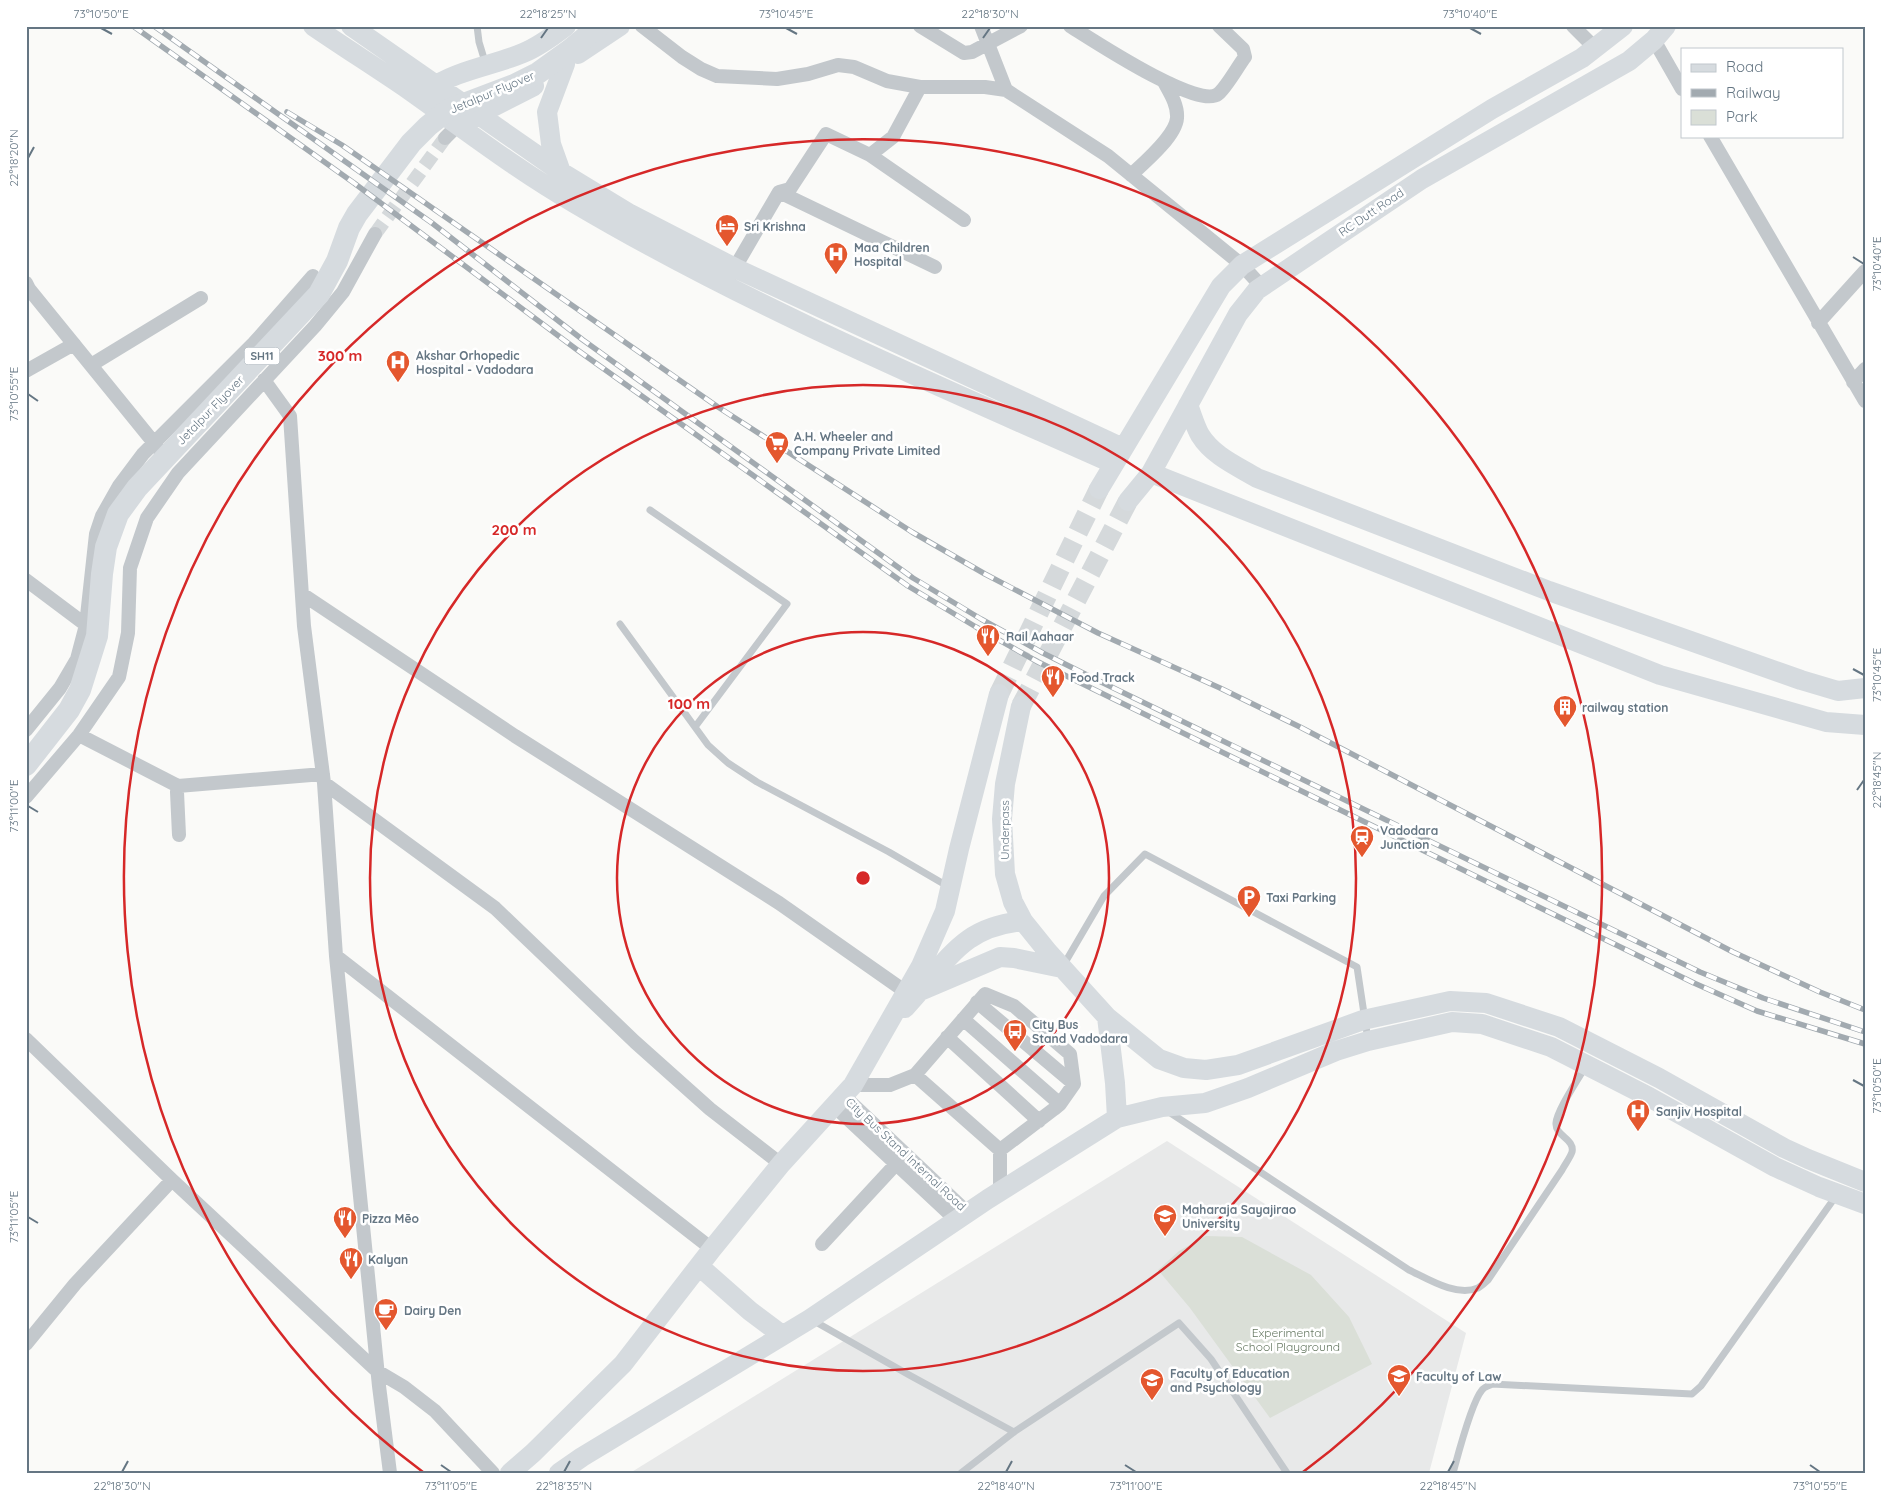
<svg xmlns="http://www.w3.org/2000/svg" width="1891" height="1499" viewBox="0 0 1891 1499" font-family="Quicksand,sans-serif">
  <style>
    .built { fill: #e8e9e9 }
    .green { fill: #dadfd7 }
    .lines { fill: none; stroke-linecap: round; stroke-linejoin: round }
    .street-tunnel { stroke: #d5d9db; stroke-width: 14; stroke-dasharray: 14 7; stroke-linecap: butt }
    .secondary-tunnel { stroke: #d5d9db; stroke-width: 20; stroke-dasharray: 20 10; stroke-linecap: butt }
    .lane { stroke: #c3c8cc; stroke-width: 7 }
    .street { stroke: #c3c8cc; stroke-width: 14 }
    .secondary { stroke: #d6dbdf; stroke-width: 20 }
    .primary { stroke: #d6dbdf; stroke-width: 22 }
    .rail-casing { stroke: #a2aab0; stroke-width: 5.5 }
    .rail { stroke: #fff; stroke-width: 4; stroke-dasharray: 11; stroke-linecap: butt }
    .ticks { fill: none; stroke: #657683; stroke-width: 2 }
    .ring { fill: none; stroke: #d62828; stroke-width: 2.5 }
    .labels { text-anchor: middle; dominant-baseline: central; stroke-width: 5; stroke-linejoin: round; paint-order: stroke }
    .shield { fill: #fff; stroke: #939fa8; stroke-width: 1 }
    .shield-label { font-size: 11px; font-weight: bold; fill: #657683 }
    .street-label { font-size: 12px; fill: #657683; stroke: #fff }
    .poi-label { font-size: 12px; font-weight: bold; fill: #657683; stroke: #fff; text-anchor: start }
    .park-label { font-size: 12px; fill: #687a64; stroke: #fff }
    .centre { fill: #d62828; stroke: #fff; stroke-width: 2.5 }
    .ring-label { font-size: 15px; text-anchor: middle; font-weight: bold; fill: #d62828; stroke: #fff; stroke-width: 5; stroke-linejoin: round; paint-order: stroke }
    .neatline { fill: none; stroke: #657683; stroke-width: 2 }
    .ticks-label { font-size: 12px; text-anchor: middle; fill: #657683 }
  </style>
  <rect width="100%" height="100%" fill="#fafaf8"/>
  <!-- built -->
  <path class="built" d="M1167 1141 1466 1333 1429 1473H630Z"/>
  <!-- green -->
  <path class="green" d="M1206 1236 1242 1237 1311 1275 1349 1317 1372 1364 1270 1418 1190 1308 1158 1270 1179 1251Z"/>
  <g class="lines">
    <!-- street-tunnel -->
    <path class="street-tunnel" d="M375 234 445 138"/>
    <!-- secondary-tunnel -->
    <path class="secondary-tunnel" d="M999 694 1099 489
      M1021 706 1128 501"/>
    <!-- lane -->
    <path class="lane" d="M477 26 479 42 486 65
      M650 510 787 604 695 727
      M620 624 708 745 728 763 757 782 889 852 949 887
      M1063 966 1104 896 1145 854 1357 967 1368 1040
      M1169 1112 1409 1270C1428 1279 1456 1297 1478 1288 1481 1286 1485 1283 1488 1280L1562 1170C1565 1164 1570 1158 1572 1152 1575 1139 1555 1136 1556 1123 1557 1110 1578 1080 1585 1067
      M814 1321 911 1376 1014 1432
      M961 1473 1014 1432 1179 1323 1211 1359 1287 1473
      M1453 1473C1458 1455 1471 1403 1482 1390 1484 1387 1489 1386 1492 1384L1692 1394 1701 1386 1836 1196"/>
    <!-- street -->
    <path class="street" d="M642 26 682 57 701 69 717 76 777 79 808 74 838 65 854 67 887 81 920 87H985L1006 90 1108 156 1242 265 1262 287
      M920 26 964 53 972 52 1021 26
      M981 26 1006 90
      M1070 26C1091 39 1198 110 1218 94 1226 88 1238 66 1245 57L1243 49 1219 26
      M1573 26 1595 48
      M1654 40 1682 89
      M1710 136 1865 401
      M445 138 457 126
      M870 155 964 220
      M1131 175C1144 163 1176 136 1177 118 1178 105 1170 93 1164 82
      M779 192 935 267
      M730 276 779 192 790 189 826 134 870 155 893 137 920 87
      M26 283 29 289 159 449
      M1818 323 1865 271
      M91 365 201 298
      M26 371 74 344
      M264 380 290 416 304 626 324 783 336 956 379 1386 390 1473
      M1853 382 1865 369
      M26 580 86 625
      M302 594 515 736 779 903 906 992
      M26 730 60 688 77 659 86 625 96 534 102 516 119 486 143 454 254 343 313 276
      M79 735 178 786 323 774
      M324 783 495 908 635 1042 710 1109 781 1164
      M178 786 177 792 179 835
      M26 797 79 735 119 677 128 633 130 568 147 518 178 473 315 326 343 292 375 234
      M336 956 712 1249
      M977 1002 1074 1084
      M963 1019 1060 1104
      M947 1037 1039 1121
      M26 1039 172 1180 377 1371 404 1387 435 1411 493 1473
      M915 1075 1000 1150
      M853 1085H890L915 1075 985 994 1014 1006 1070 1054 1074 1084 1060 1104 1054 1109 1000 1150V1191
      M843 1095 968 1213
      M834 1106 956 1220
      M822 1244 896 1164
      M26 1344 75 1284 172 1180"/>
    <!-- secondary -->
    <path class="secondary" d="M313 26C345 48 377 68 409 90 464 129 517 170 576 204 747 305 932 383 1114 464
      M351 26 561 172 630 214 735 268 1123 448
      M578 54 620 26
      M428 90C456 70 492 66 523 53 538 47 553 36 566 26
      M469 119 534 86
      M561 172 551 144 547 112 565 64
      M1188 405C1192 415 1195 426 1200 435 1213 456 1237 466 1257 478L1549 591 1801 680 1838 691 1865 688
      M1151 473 1660 675 1826 722 1865 725
      M1099 489 1221 286 1242 265 1492 109 1582 58 1623 26
      M1128 501 1151 473 1238 314 1257 290 1422 179 1629 61 1654 40 1666 26
      M1021 706 1005 784 1002 819 1005 874 1013 902 1023 921 1048 952 1107 1017 1115 1083 1117 1118
      M923 987C955 949 971 926 1023 921
      M905 1008 920 991 1000 957 1014 958 1062 968
      M1107 1017 1159 1059 1184 1068 1206 1070 1238 1065 1363 1020 1450 1001 1486 1003 1559 1027 1659 1078 1784 1148 1808 1159 1865 1182
      M699 1266 750 1311 782 1335
      M510 1473 533 1453 623 1364 712 1249 781 1164 853 1085 921 966 945 911 959 849 999 694
      M559 1473 582 1457 810 1319 988 1199 1117 1118 1162 1107 1205 1103 1248 1088 1336 1051 1368 1041 1452 1022 1482 1024 1551 1047 1649 1097 1775 1167 1819 1187 1865 1204"/>
    <!-- primary -->
    <path class="primary" d="M26 765 69 710 80 690 97 636 102 574 106 547 118 514 137 488 319 294 337 261 349 228 357 214 411 143 428 126 448 110 514 85 538 73 570 50 599 26"/>
    <!-- rail casing -->
    <g class="rail-casing">
      <path id="rail" d="M133 26 354 183 576 349 908 586 976 627 1038 662 1091 688 1694 983 1757 1011 1865 1044
        M154 26 432 223 583 340 913 578 981 619 1043 653 1095 679 1700 972 1763 998 1865 1032
        M287 112 342 145 718 407 912 532 985 574 1098 633 1220 688 1300 727 1733 952 1820 992 1865 1010"/>
    </g>
    <!-- rail -->
    <use href="#rail" class="rail"/>
  </g>
  <!-- ticks -->
  <path class="ticks" d="M101 28 112 34M786 28 797 34M1470 28 1481 34M541 38 548 28M983 38 990 28M28 158 34 147M1853 257 1864 264M28 394 38 401M1853 669 1864 675M1857 790 1864 780M28 806 38 812M1853 1080 1864 1086M28 1217 38 1223M441 1465 451 1472M1125 1465 1136 1472M1810 1465 1820 1472M122 1472 128 1461M564 1472 570 1461M1006 1472 1012 1461M1448 1472 1454 1461"/>
  <!-- distance rings -->
  <g class="ring">
    <circle cx="863" cy="878" r="246"/>
    <circle cx="863" cy="878" r="493"/>
    <path d="M423 1472A739 739 0 1 1 1303 1472"/>
  </g>
  <!-- icons -->
  <defs>
    <g id="hotel-pin" transform="scale(1.25)"><path d="M0 17L-7.5 6A9.5 9.5 0 1 1 7.5 6Z" fill="#e4572e" stroke="#fff"/><path d="M-6-4.5h1.5V1H6V5H4.5V3h-9V5H-6ZM-4 0a1.8 1.8 0 1 1 3.6 0ZM.5 0V-2.5h3Q6-2.5 6 0Z" fill="#fff"/></g>
    <g id="hospital-pin" transform="scale(1.25)"><path d="M0 17L-7.5 6A9.5 9.5 0 1 1 7.5 6Z" fill="#e4572e" stroke="#fff"/><path d="M-5-5h3v3.5h4V-5h3V5h-3V1.5h-4V5h-3Z" fill="#fff"/></g>
    <g id="supermarket-pin" transform="scale(1.25)"><path d="M0 17L-7.5 6A9.5 9.5 0 1 1 7.5 6Z" fill="#e4572e" stroke="#fff"/><path d="M-6-5.5h2.5l.6 2H6L4.5 2H-2.5L-4.4-4H-6ZM-1.5 3.2a1.3 1.3 0 1 0 .1 0ZM3 3.2a1.3 1.3 0 1 0 .1 0Z" fill="#fff"/></g>
    <g id="restaurant-pin" transform="scale(1.25)"><path d="M0 17L-7.5 6A9.5 9.5 0 1 1 7.5 6Z" fill="#e4572e" stroke="#fff"/><path d="M-5-6h1v4h1v-4h1v4h1v-4h1v5L-1.5 .5V6h-2V.5L-5-1ZM5-6V6H3V1.5H1.5Q1.5-4 5-6Z" fill="#fff"/></g>
    <g id="building-pin" transform="scale(1.25)"><path d="M0 17L-7.5 6A9.5 9.5 0 1 1 7.5 6Z" fill="#e4572e" stroke="#fff"/><path d="M-4-6H4V6H1V3H-1V6H-4ZM-2.5-4.3h1.7v1.8h-1.7ZM.8-4.3h1.7v1.8H.8ZM-2.5-1h1.7V.8h-1.7ZM.8-1h1.7V.8H.8Z" fill="#fff"/></g>
    <g id="station-pin" transform="scale(1.25)"><path d="M0 17L-7.5 6A9.5 9.5 0 1 1 7.5 6Z" fill="#e4572e" stroke="#fff"/><path d="M-3-6H3Q5-6 5-4V2Q5 4 3 4L4.5 6H3L1.5 4h-3L-3 6H-4.5L-3 4Q-5 4-5 2V-4Q-5-6-3-6ZM-3.5-4v3h7v-3ZM-3.5 1v1.5H-2V1ZM2 1v1.5H3.5V1Z" fill="#fff"/></g>
    <g id="parking-pin" transform="scale(1.25)"><path d="M0 17L-7.5 6A9.5 9.5 0 1 1 7.5 6Z" fill="#e4572e" stroke="#fff"/><path d="M-3.5-5.5H1a3.5 3.5 0 0 1 0 7H-1V5.5H-3.5ZM-1-3.4V-.6H.8a1.4 1.4 0 0 0 0-2.8Z" fill="#fff"/></g>
    <g id="bus-pin" transform="scale(1.25)"><path d="M0 17L-7.5 6A9.5 9.5 0 1 1 7.5 6Z" fill="#e4572e" stroke="#fff"/><path d="M-5-6H5V4H4V6H2V4H-2V6H-4V4H-5ZM-3.5-4V0h7V-4ZM-3.5 1.2v1.5H-2V1.2ZM2 1.2v1.5H3.5V1.2Z" fill="#fff"/></g>
    <g id="university-pin" transform="scale(1.25)"><path d="M0 17L-7.5 6A9.5 9.5 0 1 1 7.5 6Z" fill="#e4572e" stroke="#fff"/><path d="M0-5L7-2L0 1L-7-2ZM-4 1L0 2.5L4 1V4Q0 6-4 4Z" fill="#fff"/></g>
    <g id="cafe-pin" transform="scale(1.25)"><path d="M0 17L-7.5 6A9.5 9.5 0 1 1 7.5 6Z" fill="#e4572e" stroke="#fff"/><path d="M-5.5-4.5H6V0H3Q3 3.5 0 3.5H-2.5Q-5.5 3.5-5.5 0ZM3-3.2v2h1.7v-2ZM-6 4.5H4V6H-6Z" fill="#fff"/></g>
  </defs>
  <g fill-rule="evenodd">
    <use href="#hotel-pin" x="727" y="226"/>
    <use href="#hospital-pin" x="836" y="254"/>
    <use href="#hospital-pin" x="398" y="362"/>
    <use href="#supermarket-pin" x="777" y="443"/>
    <use href="#restaurant-pin" x="988" y="636"/>
    <use href="#restaurant-pin" x="1053" y="677"/>
    <use href="#building-pin" x="1565" y="707"/>
    <use href="#station-pin" x="1362" y="837"/>
    <use href="#parking-pin" x="1249" y="897"/>
    <use href="#bus-pin" x="1015" y="1031"/>
    <use href="#hospital-pin" x="1638" y="1111"/>
    <use href="#university-pin" x="1165" y="1216"/>
    <use href="#restaurant-pin" x="345" y="1218"/>
    <use href="#restaurant-pin" x="351" y="1259"/>
    <use href="#cafe-pin" x="386" y="1310"/>
    <use href="#university-pin" x="1399" y="1376"/>
    <use href="#university-pin" x="1152" y="1380"/>
  </g>
  <g class="labels">
    <!-- shield labels -->
    <rect class="shield" x="244.5" y="347.5" width="35" height="17" rx="4"/>
    <g class="shield-label">
      <text x="262" y="356">SH11</text>
    </g>
    <!-- street labels -->
    <g class="street-label">
      <text transform="translate(492 92) rotate(-23)">Jetalpur Flyover</text>
      <text transform="translate(1371 212) rotate(-34)">RC Dutt Road</text>
      <text transform="translate(210 410) rotate(-46)">Jetalpur Flyover</text>
      <text transform="translate(1004 830) rotate(-90)">Underpass</text>
      <text transform="translate(906 1154) rotate(43)">City Bus Stand Internal Road</text>
    </g>
    <!-- poi labels -->
    <g class="poi-label">
      <text x="744" y="226">Sri Krishna</text>
      <text x="854" y="247">Maa Children<tspan x="854" dy="14">Hospital</tspan></text>
      <text x="416" y="355">Akshar Orhopedic<tspan x="416" dy="14">Hospital - Vadodara</tspan></text>
      <text x="794" y="436">A.H. Wheeler and<tspan x="794" dy="14">Company Private Limited</tspan></text>
      <text x="1006" y="636">Rail Aahaar</text>
      <text x="1070" y="677">Food Track</text>
      <text x="1582" y="707">railway station</text>
      <text x="1380" y="830">Vadodara<tspan x="1380" dy="14">Junction</tspan></text>
      <text x="1266" y="897">Taxi Parking</text>
      <text x="1032" y="1024">City Bus<tspan x="1032" dy="14">Stand Vadodara</tspan></text>
      <text x="1656" y="1111">Sanjiv Hospital</text>
      <text x="1182" y="1209">Maharaja Sayajirao<tspan x="1182" dy="14">University</tspan></text>
      <text x="362" y="1218">Pizza Mēo</text>
      <text x="368" y="1259">Kalyan</text>
      <text x="404" y="1310">Dairy Den</text>
      <text x="1170" y="1373">Faculty of Education<tspan x="1170" dy="14">and Psychology</tspan></text>
      <text x="1416" y="1376">Faculty of Law</text>
    </g>
    <!-- park labels -->
    <g class="park-label">
      <text x="1288" y="1332">Experimental<tspan x="1288" dy="14">School Playground</tspan></text>
    </g>
  </g>
  <circle cx="863" cy="878" r="8" class="centre"/>
  <g class="ring-label">
    <text x="340" y="361">300 m</text>
    <text x="514" y="535">200 m</text>
    <text x="689" y="709">100 m</text>
  </g>
  <!-- border -->
  <rect width="1891" height="1499" fill="none" stroke="#ffffff" stroke-width="55"/>
  <!-- legend -->
  <rect x="1681" y="48" width="162" height="90" fill="#ffffff" stroke="#c1c8cd"/>
  <rect x="1691" y="64" width="25" height="8" fill="#d6dbdf" stroke="#c1c8cd"/>
  <text x="1726" y="72" font-size="15" fill="#657683">Road</text>
  <rect x="1691" y="89" width="25" height="8" fill="#a2aab0" stroke="#c1c8cd"/>
  <text x="1726" y="98" font-size="15" fill="#657683">Railway</text>
  <rect x="1691" y="110" width="25" height="15" fill="#dadfd7" stroke="#c1c8cd"/>
  <text x="1726" y="122" font-size="15" fill="#657683">Park</text>
  <rect x="28" y="28" width="1836" height="1444" class="neatline"/>
  <g class="ticks-label">
    <text x="101" y="18">73°10'50"E</text>
    <text x="548" y="18">22°18'25"N</text>
    <text x="786" y="18">73°10'45"E</text>
    <text x="990" y="18">22°18'30"N</text>
    <text x="1470" y="18">73°10'40"E</text>
    <text transform="translate(14 158) rotate(-90)" y="4">22°18'20"N</text>
    <text transform="translate(1877 264) rotate(-90)" y="4">73°10'40"E</text>
    <text transform="translate(14 394) rotate(-90)" y="4">73°10'55"E</text>
    <text transform="translate(1877 675) rotate(-90)" y="4">73°10'45"E</text>
    <text transform="translate(1877 780) rotate(-90)" y="4">22°18'45"N</text>
    <text transform="translate(14 806) rotate(-90)" y="4">73°11'00"E</text>
    <text transform="translate(1877 1086) rotate(-90)" y="4">73°10'50"E</text>
    <text transform="translate(14 1217) rotate(-90)" y="4">73°11'05"E</text>
    <text x="122" y="1490">22°18'30"N</text>
    <text x="451" y="1490">73°11'05"E</text>
    <text x="564" y="1490">22°18'35"N</text>
    <text x="1006" y="1490">22°18'40"N</text>
    <text x="1136" y="1490">73°11'00"E</text>
    <text x="1448" y="1490">22°18'45"N</text>
    <text x="1820" y="1490">73°10'55"E</text>
  </g>
</svg>
